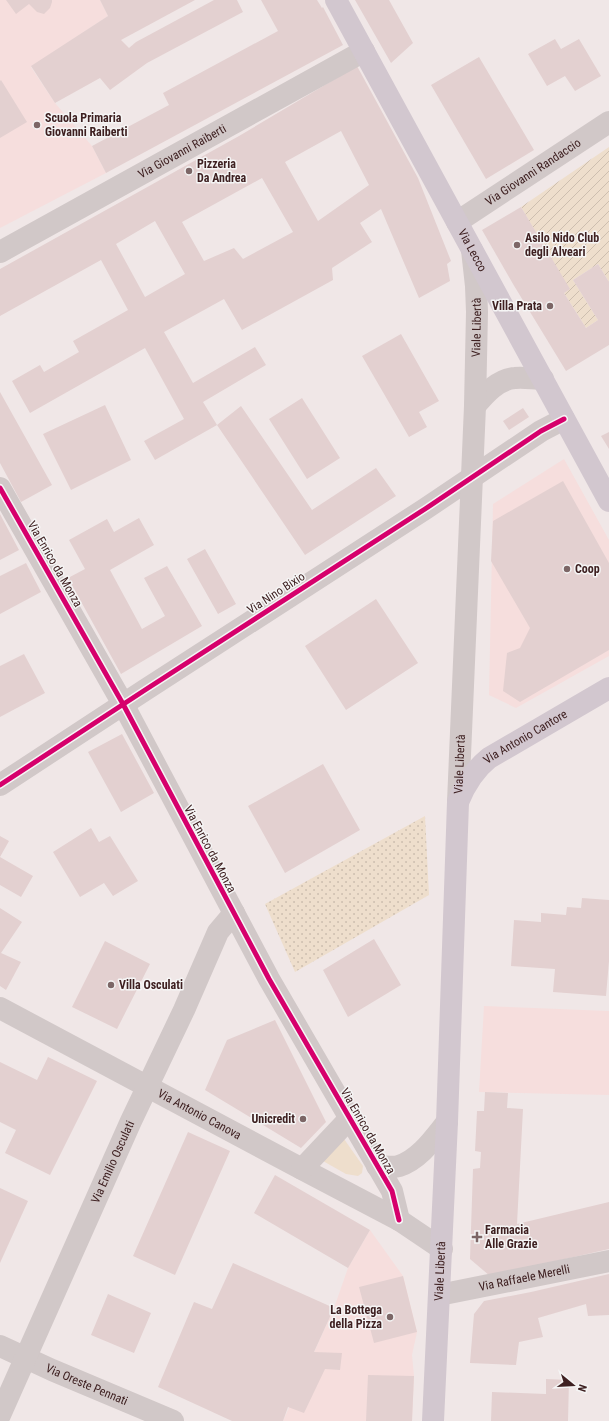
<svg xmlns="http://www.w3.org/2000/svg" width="609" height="1421" viewBox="0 0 609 1421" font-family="'Roboto Condensed',sans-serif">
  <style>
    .built { fill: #f6dedd }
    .grass { fill: #eedecc }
    .park { fill: url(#park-dots) }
    .garden { fill: url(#garden-furrows) }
    .building { fill: #e3d0d0; fill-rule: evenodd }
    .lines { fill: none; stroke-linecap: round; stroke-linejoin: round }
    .minor { stroke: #d1c8c8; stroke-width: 22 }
    .major { stroke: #d2c7cf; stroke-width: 22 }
    .cycleway-casing { stroke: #f5f5f5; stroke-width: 8 }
    .cycleway { stroke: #d6006c; stroke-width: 5 }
    .poi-dot { fill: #7c6666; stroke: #f5f5f5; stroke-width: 1.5 }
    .labels { text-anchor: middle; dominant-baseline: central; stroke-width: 3; stroke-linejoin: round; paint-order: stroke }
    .poi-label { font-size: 12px; font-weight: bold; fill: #3e2021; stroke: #f5f5f5; text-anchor: start }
    .street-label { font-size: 12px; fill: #3e2021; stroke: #f5f5f5 }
  </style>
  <defs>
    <pattern id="park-dots" width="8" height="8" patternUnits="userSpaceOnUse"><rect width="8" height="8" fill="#eedecc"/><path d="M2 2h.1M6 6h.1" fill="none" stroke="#cdbeaf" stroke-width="1.8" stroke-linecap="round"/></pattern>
    <pattern id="garden-furrows" width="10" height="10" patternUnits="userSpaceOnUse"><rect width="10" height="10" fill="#eedecc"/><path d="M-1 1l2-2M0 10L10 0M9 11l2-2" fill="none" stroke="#cdbeaf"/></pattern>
  </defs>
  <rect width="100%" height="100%" fill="#f0e7e7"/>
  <!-- built -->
  <path class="built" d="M0 0H100L108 16 31 67 55 103 92 146 106 173 0 228Z
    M564 459 609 540V656L516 708 489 695 493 504Z
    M484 1006 609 1011V1095L479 1092Z
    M370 1230 403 1276 417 1332 412 1355 414 1376 412 1421H283L334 1308 348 1268Z"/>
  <!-- grass -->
  <path class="grass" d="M344 1139 363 1166 362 1173 358 1176 346 1174 323 1161Z"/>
  <!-- park -->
  <path class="park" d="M425 816 429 895 295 972 265 904Z"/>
  <!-- garden -->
  <path class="garden" d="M609 147V282L598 264 573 280 598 320 586 328 564 293 569 289 521 207Z"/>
  <!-- building -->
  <path class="building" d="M6 0H52V2L50 8 44 14 37 12 29 4 16 14Z
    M100 0H195L121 40 129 48 136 42 214 0H237L243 12 147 63 110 90 100 78 55 103 31 66 108 16Z
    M261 0H317L322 8 323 7 343 45 106 173 92 146 169 105 163 93 278 31Z
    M355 0H389L413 43 391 63Z
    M555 39 561 49 579 39 601 76 575 91 565 76 547 86 528 54Z
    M479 57 534 150 486 179 431 85Z
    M357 66 418 178 451 261 447 264 450 281 419 298 381 209 360 223 372 242 332 268 333 280 242 330 224 299 164 332 193 383 255 347 266 365 203 402 217 425 155 460 144 441 184 419 145 348 30 413 12 381 40 365 44 372 79 352 73 341 128 310 101 260 0 316V269L239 136ZM341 131 369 185 318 221 285 162ZM262 178 293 232 243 259 234 248 204 261 182 222ZM155 221 185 274 145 297 116 244Z
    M1 80 27 122 0 138V81Z
    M521 207 570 289 564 293 586 328 598 320 573 280 598 264 609 282V345L566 371 513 284 482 230Z
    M401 334 439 401 419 412 427 427 409 437 362 356Z
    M0 392 52 485 21 502 0 463Z
    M302 398 340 458 307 479 269 419Z
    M105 405 131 460 71 490 43 434Z
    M241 406 312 510 376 468 396 496 305 555 217 425Z
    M523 408 529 417 509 430 503 421Z
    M609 432V449L601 436Z
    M563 481 609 563V650L520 702 503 691 507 653 520 648 530 628 491 561 493 521Z
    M0 514 19 550 0 560Z
    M139 518 154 545 110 570 142 629 165 616 144 578 167 566 202 626 121 674 68 578 85 569 69 540 107 519 114 532Z
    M205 549 236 604 218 614 187 559Z
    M26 563 41 592 0 614V576Z
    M376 599 418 663 346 710 305 646Z
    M24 654 45 693 0 717V666Z
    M122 734 154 793 121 812 88 752Z
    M323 764 360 830 285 873 248 806Z
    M91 828 99 842 110 836 138 881 113 896 104 883 80 897 53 852Z
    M0 836 9 841 0 857Z
    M0 857 33 876 21 897 0 885Z
    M582 898 609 900V961L606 996 553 992 555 969 511 966 514 920 541 922V913L566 915 567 907 581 908Z
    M0 908 22 922 1 953 21 962 6 990 0 986Z
    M374 939 401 985 348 1017 323 970Z
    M105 941 150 964 117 1029 72 1007Z
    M275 1020 326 1122 301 1148 205 1090 227 1040Z
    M48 1057 97 1081 50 1175 5 1153 16 1130 0 1122V1062L37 1080Z
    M485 1092 508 1093 507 1108 523 1109 517 1224 609 1202V1249L490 1276 470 1259 473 1169 480 1168 481 1152 475 1151 477 1111H484Z
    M188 1132 230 1151 175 1275 133 1256Z
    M275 1175 370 1230 348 1268 254 1213Z
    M0 1188 28 1201 0 1263Z
    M233 1263 334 1308 314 1352 342 1353 340 1370 325 1369 304 1413 288 1407 283 1421H232L158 1387 194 1302 212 1309Z
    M609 1274V1315L588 1316 586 1304 538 1318 543 1337 519 1342 516 1365 470 1363 474 1314 484 1301 531 1292Z
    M403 1276 417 1332 374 1343 359 1287Z
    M108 1294 151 1313 134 1353 91 1335Z
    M368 1375 414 1376 412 1421H366Z
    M546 1379 569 1380 568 1421H491L492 1392 546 1394Z"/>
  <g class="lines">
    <!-- minor -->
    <g class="minor">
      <path id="s1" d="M457 222 609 122"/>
      <path id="s2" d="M0 252 364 51"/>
      <path d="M475 406C485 394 498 379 515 378 524 377 534 379 543 379"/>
      <path d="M0 488 123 704 269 979 392 1191 399 1220"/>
      <path d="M0 785 145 690 425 509 541 431 564 419"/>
      <path id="s3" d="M458 802 475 406 477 312 476 286 472 250"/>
      <path id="s4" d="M0 1008 302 1169 399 1220 442 1249"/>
      <path d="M377 1166C384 1166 393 1168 399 1166 420 1159 434 1138 447 1122"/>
      <path d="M302 1169 350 1118"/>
      <path id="s5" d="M439 1295 609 1261"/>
      <path id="s6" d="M0 1346 52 1370 173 1421"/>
      <path id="s7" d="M0 1415 131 1121 184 1010 218 932 234 913"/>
    </g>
    <!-- major -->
    <g class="major">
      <path id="s8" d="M336 0 609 501"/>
      <path id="s9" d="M433 1421 447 1122 458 802C465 785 474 770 489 758L609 688"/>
    </g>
    <!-- cycleway casing -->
    <g class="cycleway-casing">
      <path id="cycleway" d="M0 488 123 704 269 979 392 1191 399 1220
        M0 785 145 690 425 509 541 431 564 419"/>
    </g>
    <!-- cycleway -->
    <use href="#cycleway" class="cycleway"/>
  </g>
  <!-- markers -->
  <g class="poi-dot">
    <circle cx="37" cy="125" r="4"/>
    <circle cx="189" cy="171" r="4"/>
    <circle cx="517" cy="245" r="4"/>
    <circle cx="550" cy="306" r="4"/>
    <circle cx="567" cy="569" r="4"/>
    <circle cx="111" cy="985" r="4"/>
    <circle cx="303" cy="1119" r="4"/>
    <path d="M475 1231h4v4h4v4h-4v4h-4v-4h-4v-4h4z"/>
    <circle cx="390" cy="1317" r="4"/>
  </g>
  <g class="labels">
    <!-- poi labels -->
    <g class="poi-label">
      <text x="45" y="118">Scuola Primaria<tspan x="45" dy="14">Giovanni Raiberti</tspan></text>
      <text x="197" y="164">Pizzeria<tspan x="197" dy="14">Da Andrea</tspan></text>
      <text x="525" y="238">Asilo Nido Club<tspan x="525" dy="14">degli Alveari</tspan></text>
      <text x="542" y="306" text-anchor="end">Villa Prata</text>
      <text x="575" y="569">Coop</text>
      <text x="119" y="985">Villa Osculati</text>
      <text x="295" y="1119" text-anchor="end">Unicredit</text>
      <text x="485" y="1230">Farmacia<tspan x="485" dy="14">Alle Grazie</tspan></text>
      <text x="382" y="1310" text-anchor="end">La Bottega<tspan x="382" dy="14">della Pizza</tspan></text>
    </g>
    <!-- street labels -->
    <g class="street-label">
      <text stroke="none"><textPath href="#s2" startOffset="208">Via Giovanni Raiberti</textPath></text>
      <text stroke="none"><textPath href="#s1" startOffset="91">Via Giovanni Randaccio</textPath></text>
      <text stroke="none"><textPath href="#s8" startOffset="285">Via Lecco</textPath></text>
      <text stroke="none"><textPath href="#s3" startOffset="475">Viale Libertà</textPath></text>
      <text transform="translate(55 564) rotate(60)">Via Enrico da Monza</text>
      <text transform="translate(276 593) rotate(-33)">Via Nino Bixio</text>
      <text stroke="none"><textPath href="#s9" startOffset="716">Via Antonio Cantore</textPath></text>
      <text stroke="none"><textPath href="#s3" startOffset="38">Viale Libertà</textPath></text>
      <text transform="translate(210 849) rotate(62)">Via Enrico da Monza</text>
      <text stroke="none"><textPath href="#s4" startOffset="226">Via Antonio Canova</textPath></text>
      <text transform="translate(368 1131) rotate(60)">Via Enrico da Monza</text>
      <text stroke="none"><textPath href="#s7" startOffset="277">Via Emilio Osculati</textPath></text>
      <text stroke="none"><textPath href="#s9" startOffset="150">Viale Libertà</textPath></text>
      <text stroke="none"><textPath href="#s5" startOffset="87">Via Raffaele Merelli</textPath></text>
      <text stroke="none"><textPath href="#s6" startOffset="95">Via Oreste Pennati</textPath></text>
    </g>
  </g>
  <!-- north arrow -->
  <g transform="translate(573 1385) rotate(108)" stroke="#f5f5f5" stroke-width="3" paint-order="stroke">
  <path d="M0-3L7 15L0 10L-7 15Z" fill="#3e2021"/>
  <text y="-6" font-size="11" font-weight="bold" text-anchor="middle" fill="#3e2021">N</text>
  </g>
</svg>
